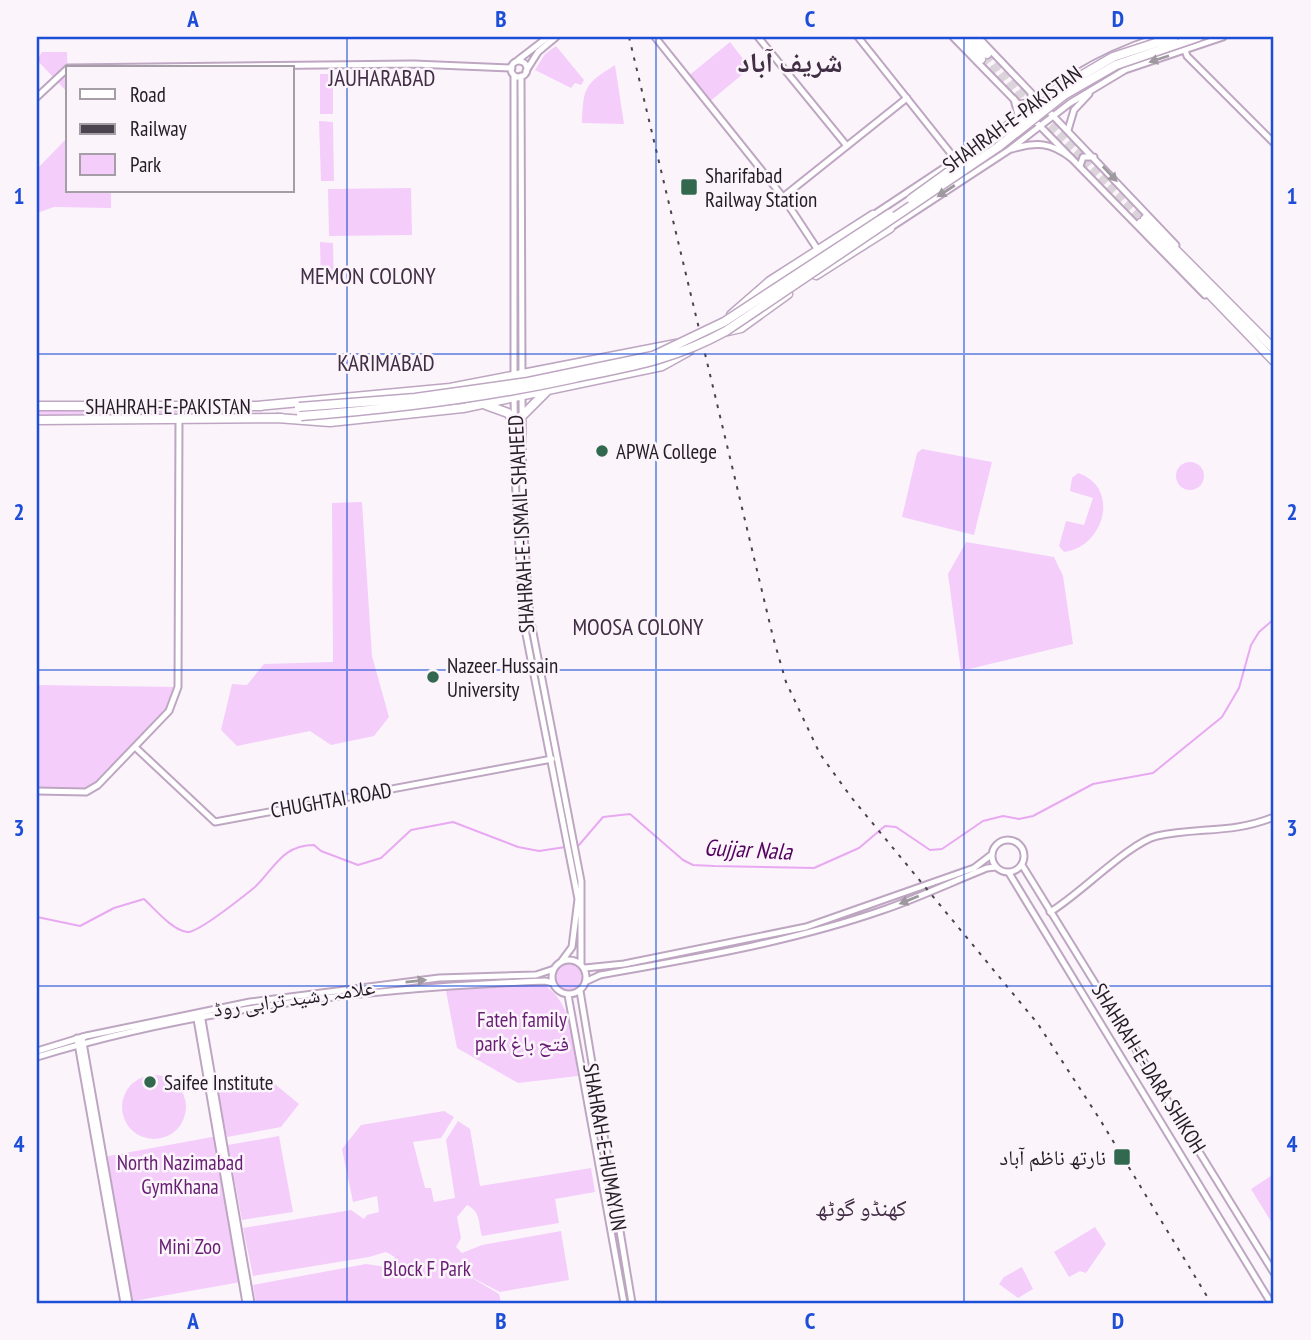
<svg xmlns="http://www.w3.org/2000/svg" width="1311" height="1340" viewBox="0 0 1311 1340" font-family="'PT Sans Narrow','Noto Naskh Arabic',sans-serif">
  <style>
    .green { fill: #f4cdfb }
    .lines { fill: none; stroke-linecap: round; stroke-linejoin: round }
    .stream { stroke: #e8a9f2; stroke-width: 2 }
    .trunk-tunnel { stroke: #dbd4db; stroke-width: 8; stroke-dasharray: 8 4; stroke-linecap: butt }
    .tertiary-casing { stroke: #bea6c2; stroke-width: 9 }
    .secondary-casing { stroke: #bea6c2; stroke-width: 9 }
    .trunk-casing { stroke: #bea6c2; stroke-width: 11 }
    .tertiary { stroke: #fff; stroke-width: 5 }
    .secondary { stroke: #fff; stroke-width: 5 }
    .trunk { stroke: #fff; stroke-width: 8 }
    .rail { stroke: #4b434d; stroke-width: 2; stroke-dasharray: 3.5 7; stroke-linecap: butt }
    .trunk-bridge-casing { stroke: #bea6c2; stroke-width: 11; stroke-linecap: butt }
    .trunk-bridge { stroke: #fff; stroke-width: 8 }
    .oneway { fill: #9d999e }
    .grid { fill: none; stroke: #1d4ed8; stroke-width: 2; stroke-opacity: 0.55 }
    .poi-dot { fill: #31684e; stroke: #fbf5fb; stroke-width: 2.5 }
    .labels { text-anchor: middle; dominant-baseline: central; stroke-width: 5; stroke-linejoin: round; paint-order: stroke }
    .street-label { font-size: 21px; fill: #251c27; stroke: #fbf5fb }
    .poi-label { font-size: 21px; fill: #251c27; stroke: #fbf5fb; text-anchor: start }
    .park-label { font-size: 21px; fill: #681d74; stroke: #fbf5fb }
    .neighbourhood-label { font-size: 23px; fill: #422e45; stroke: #fbf5fb }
    .water-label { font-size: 23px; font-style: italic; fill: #540260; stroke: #fbf5fb }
    .district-label { font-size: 28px; font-weight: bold; fill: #422e45; stroke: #fbf5fb }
    .neatline { fill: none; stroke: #1d4ed8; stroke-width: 2.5 }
    .grid-label { font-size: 23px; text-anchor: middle; font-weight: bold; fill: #1d4ed8 }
  </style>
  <rect width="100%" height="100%" fill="#fbf5fb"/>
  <!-- green -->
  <path class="green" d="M730 42 750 68 708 103 687 77Z
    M556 46 584 80 581 85 575 83 571 88 535 70 545 54Z
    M42 52H67L68 93 37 60Z
    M615 65 624 124 582 123C583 87 585 84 615 65Z
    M320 74H333V114H320Z
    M319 121 333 122 334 181H321Z
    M68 137V191H111V208L54 207 37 213V169Z
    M411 188 412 235 329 236 328 189Z
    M320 242 333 243 334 282H321Z
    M37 410 271 413 37 417Z
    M922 449 992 462 974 535 902 517 917 453Z
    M1176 476a14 14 0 1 1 28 0a14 14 0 1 1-28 0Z
    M1078 473C1122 488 1103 548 1064 552L1059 546 1066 521 1084 525 1093 498 1070 491 1072 478Z
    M362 502 372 656 389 717 374 736 331 745 310 731 237 746 221 730 232 684 247 685 264 664 333 662 332 503Z
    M966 542 1054 557 1063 576 1073 644 961 671 948 574Z
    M37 685 178 687 169 711 91 790 37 791Z
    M556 977a14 14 0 1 1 28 0a14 14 0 1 1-28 0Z
    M542 983C574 1004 572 1040 578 1076L518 1083 457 1048 445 986Z
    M122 1107a32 32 0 1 1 64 0a32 32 0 1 1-64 0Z
    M264 1075 299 1104 281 1127 227 1137 217 1090 253 1083Z
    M444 1111 454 1117 441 1138 413 1142 425 1188H431L434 1202 455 1198 446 1140 458 1121 470 1129 480 1186 591 1168 595 1192 555 1199 559 1223 482 1236C478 1222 481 1212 467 1205L457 1217 461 1238 456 1247 462 1253 482 1245 561 1231 569 1280 500 1292 467 1275 499 1294 501 1303H256L253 1285 366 1264 387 1267 395 1257 386 1252 369 1257 253 1276 243 1228 351 1210 364 1219 367 1215 379 1212 377 1196 353 1202 342 1149 361 1125Z
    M279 1136 293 1212 242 1220 228 1145Z
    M212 1137 217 1139 241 1282 128 1302 103 1157Z
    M1274 1174V1222L1272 1223 1251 1189Z
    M1095 1227 1106 1244 1086 1273 1080 1271 1069 1277 1054 1252Z
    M1022 1267 1033 1289 1018 1298 999 1284 1004 1277Z"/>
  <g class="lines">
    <!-- stream -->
    <path class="stream" d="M37 917 80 926 114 908 144 899C155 909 172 930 187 932 198 933 245 895 255 887 275 868 282 845 314 845L321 851 358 865 381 858 411 830 453 822 518 847 539 851 579 845 603 817 630 814 683 860 693 865 714 866 814 868 859 848 885 826 896 827 930 850 942 849 983 821 1003 816 1019 819 1033 816 1093 784 1153 773 1222 717 1239 688 1251 645 1259 632 1274 619"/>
    <!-- trunk-tunnel -->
    <path class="trunk-tunnel" d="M987 54 1036 105
      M981 59 1141 223
      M1045 114 1145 219"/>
    <!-- tertiary casing -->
    <g class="tertiary-casing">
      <path id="tertiary" d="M655 37 783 197 816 247
        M758 37 847 146
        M858 37 956 160 966 178
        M953 37 1205 295
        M978 37 1176 245
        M1185 50 1187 56 1274 143
        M37 97 68 68 414 64 512 68
        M1020 104 1031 102V93
        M1080 166 1083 157H1094
        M783 197 907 98
        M135 747 215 822 552 759
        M37 791 86 792 98 785 169 711 178 687 179 419
        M1009 873 1271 1303
        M1050 912C1078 896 1130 842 1157 836 1198 827 1232 834 1274 817
        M201 1014 251 1303
        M197 1019 246 1303
        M82 1037 129 1303
        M77 1038 124 1303"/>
    </g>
    <!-- secondary casing -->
    <g class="secondary-casing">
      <path id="secondary" d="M518 60 548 37
        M511 69a8 8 0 1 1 16 0a8 8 0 1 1-16 0Z
        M526 71 538 52 556 37
        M514 76V377
        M521 76 522 377
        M1014 99 1018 115
        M1068 130 1074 110 1089 94
        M1000 131C1054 86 1090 59 1158 37
        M1012 149C1037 142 1050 142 1071 158
        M873 215 986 140
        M890 228 1009 150 1070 103 1125 70 1223 37
        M514 394 515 476 523 619 578 899 572 947 561 962
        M522 394 523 520 530 617 581 881V964
        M992 856a16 16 0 1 1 32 0a16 16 0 1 1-32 0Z
        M1022 865 1274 1273
        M552 977a17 17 0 1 1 34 0a17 17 0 1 1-34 0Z
        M585 968 624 964 806 927 974 868 991 855
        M587 981 600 975C695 958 791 942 883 910 918 898 952 882 987 868L996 867
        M580 991 632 1303
        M568 995 624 1303
        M37 1051 86 1036 250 1002 439 978 536 975 554 969
        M37 1057C201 1007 374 988 545 981L553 983"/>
    </g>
    <!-- trunk casing -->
    <g class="trunk-casing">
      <path id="trunk" d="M960 37 981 59
        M970 37 987 54
        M1145 219 1274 349
        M1141 223 1274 361
        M816 275 890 228
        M731 315 770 281 873 215
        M728 331 741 328 788 294
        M486 405 508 413 515 423
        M37 406H261
        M257 406 450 388 676 344
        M521 417 549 389
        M277 418 330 422 463 408 662 366 689 351
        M37 420 282 418"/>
    </g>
    <!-- tertiary -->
    <use href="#tertiary" class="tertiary"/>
    <!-- secondary -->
    <use href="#secondary" class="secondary"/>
    <!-- trunk -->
    <use href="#trunk" class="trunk"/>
    <!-- rail -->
    <path class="rail" d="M629 37 773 637 786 682 820 754 851 797 1038 1024 1099 1118 1211 1303"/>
    <!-- trunk-bridge casing -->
    <g class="trunk-bridge-casing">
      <path id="trunk-bridge" d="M911 199 1084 74 1113 57 1174 37
        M299 407 415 398 528 382 653 356 724 322 889 214
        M301 416C393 409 484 398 575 378 633 366 673 360 726 331L998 147 1064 95 1116 65 1198 37"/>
    </g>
    <!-- trunk-bridge -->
    <use href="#trunk-bridge" class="trunk-bridge"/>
  </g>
  <!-- one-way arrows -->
  <defs><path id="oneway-solid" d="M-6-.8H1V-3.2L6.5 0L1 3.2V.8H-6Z" transform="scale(1.75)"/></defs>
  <g class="oneway">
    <use href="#oneway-solid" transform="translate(1159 59) rotate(162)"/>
    <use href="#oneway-solid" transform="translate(1110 174) rotate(47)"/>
    <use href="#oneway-solid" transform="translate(946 191) rotate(147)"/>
    <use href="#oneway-solid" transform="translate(909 900) rotate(158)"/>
    <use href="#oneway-solid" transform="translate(416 981) rotate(-6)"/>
  </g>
  <!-- grid -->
  <path class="grid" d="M347 37V1303M656 37V1303M964 37V1303M37 354H1274M37 670H1274M37 986H1274"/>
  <!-- markers -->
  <g class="poi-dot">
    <rect x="680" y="178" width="18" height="18" rx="3.5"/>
    <circle cx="602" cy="451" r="7"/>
    <circle cx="433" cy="677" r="7"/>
    <circle cx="150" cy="1082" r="7"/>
    <rect x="1113" y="1148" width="18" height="18" rx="3.5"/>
  </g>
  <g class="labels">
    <!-- street labels -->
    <g class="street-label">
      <text transform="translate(1012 119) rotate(-36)">SHAHRAH-E-PAKISTAN</text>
      <text x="168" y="406">SHAHRAH-E-PAKISTAN</text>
      <text transform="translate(521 524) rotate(-93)">SHAHRAH-E-ISMAIL SHAHEED</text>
      <text transform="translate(331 800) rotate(-10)">CHUGHTAI ROAD</text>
      <text transform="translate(294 998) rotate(-8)">علامہ رشید ترابی روڈ</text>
      <text transform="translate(1149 1068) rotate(58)">SHAHRAH-E-DARA SHIKOH</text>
      <text transform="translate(605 1147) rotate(80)">SHAHRAH-E-HUMAYUN</text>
    </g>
    <!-- poi labels -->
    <g class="poi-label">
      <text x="705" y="175">Sharifabad<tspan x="705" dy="24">Railway Station</tspan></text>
      <text x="616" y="451">APWA College</text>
      <text x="447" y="665">Nazeer Hussain<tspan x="447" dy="24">University</tspan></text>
      <text x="164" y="1082">Saifee Institute</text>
      <text x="1106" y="1157" text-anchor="end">نارتھ ناظم آباد</text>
    </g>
    <!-- park labels -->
    <g class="park-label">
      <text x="522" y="1019">Fateh family<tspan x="522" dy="24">park فتح باغ</tspan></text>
      <text x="180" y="1162">North Nazimabad<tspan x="180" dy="24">GymKhana</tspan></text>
      <text x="190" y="1246">Mini Zoo</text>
      <text x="427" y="1268">Block F Park</text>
    </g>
    <!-- neighbourhood labels -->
    <g class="neighbourhood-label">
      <text x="382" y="77">JAUHARABAD</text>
      <text x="368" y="275">MEMON COLONY</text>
      <text x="386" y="362">KARIMABAD</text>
      <text x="638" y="626">MOOSA COLONY</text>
      <text x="861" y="1207">کھنڈو گوٹھ</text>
    </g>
    <!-- water labels -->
    <g class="water-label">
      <text transform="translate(748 849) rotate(3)">Gujjar Nala</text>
    </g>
    <!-- district labels -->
    <g class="district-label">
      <text x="790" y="61">شريف آباد</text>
    </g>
  </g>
  <!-- border -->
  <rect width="1311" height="1340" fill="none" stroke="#fbf5fb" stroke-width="77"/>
  <!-- legend -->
  <rect x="66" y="66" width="228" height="126" fill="#fbf5fb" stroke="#a59ea6" stroke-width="2"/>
  <rect x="80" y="89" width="35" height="10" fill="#ffffff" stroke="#a59ea6" stroke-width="2"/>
  <text x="130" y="102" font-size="21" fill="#251c27">Road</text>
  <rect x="80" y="124" width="35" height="10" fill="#4b434d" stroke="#a59ea6" stroke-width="2"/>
  <text x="130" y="136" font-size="21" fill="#251c27">Railway</text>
  <rect x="80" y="154" width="35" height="21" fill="#f4cdfb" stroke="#a59ea6" stroke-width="2"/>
  <text x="130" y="172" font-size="21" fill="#251c27">Park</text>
  <rect x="38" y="38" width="1234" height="1264" class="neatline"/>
  <g class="grid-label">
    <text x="193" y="27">A</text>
    <text x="501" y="27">B</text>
    <text x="810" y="27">C</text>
    <text x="1118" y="27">D</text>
    <text x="19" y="204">1</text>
    <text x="1292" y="204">1</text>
    <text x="19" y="520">2</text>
    <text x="1292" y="520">2</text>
    <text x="19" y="836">3</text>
    <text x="1292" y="836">3</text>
    <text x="19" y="1152">4</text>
    <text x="1292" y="1152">4</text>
    <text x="193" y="1329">A</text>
    <text x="501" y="1329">B</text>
    <text x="810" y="1329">C</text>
    <text x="1118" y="1329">D</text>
  </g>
</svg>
